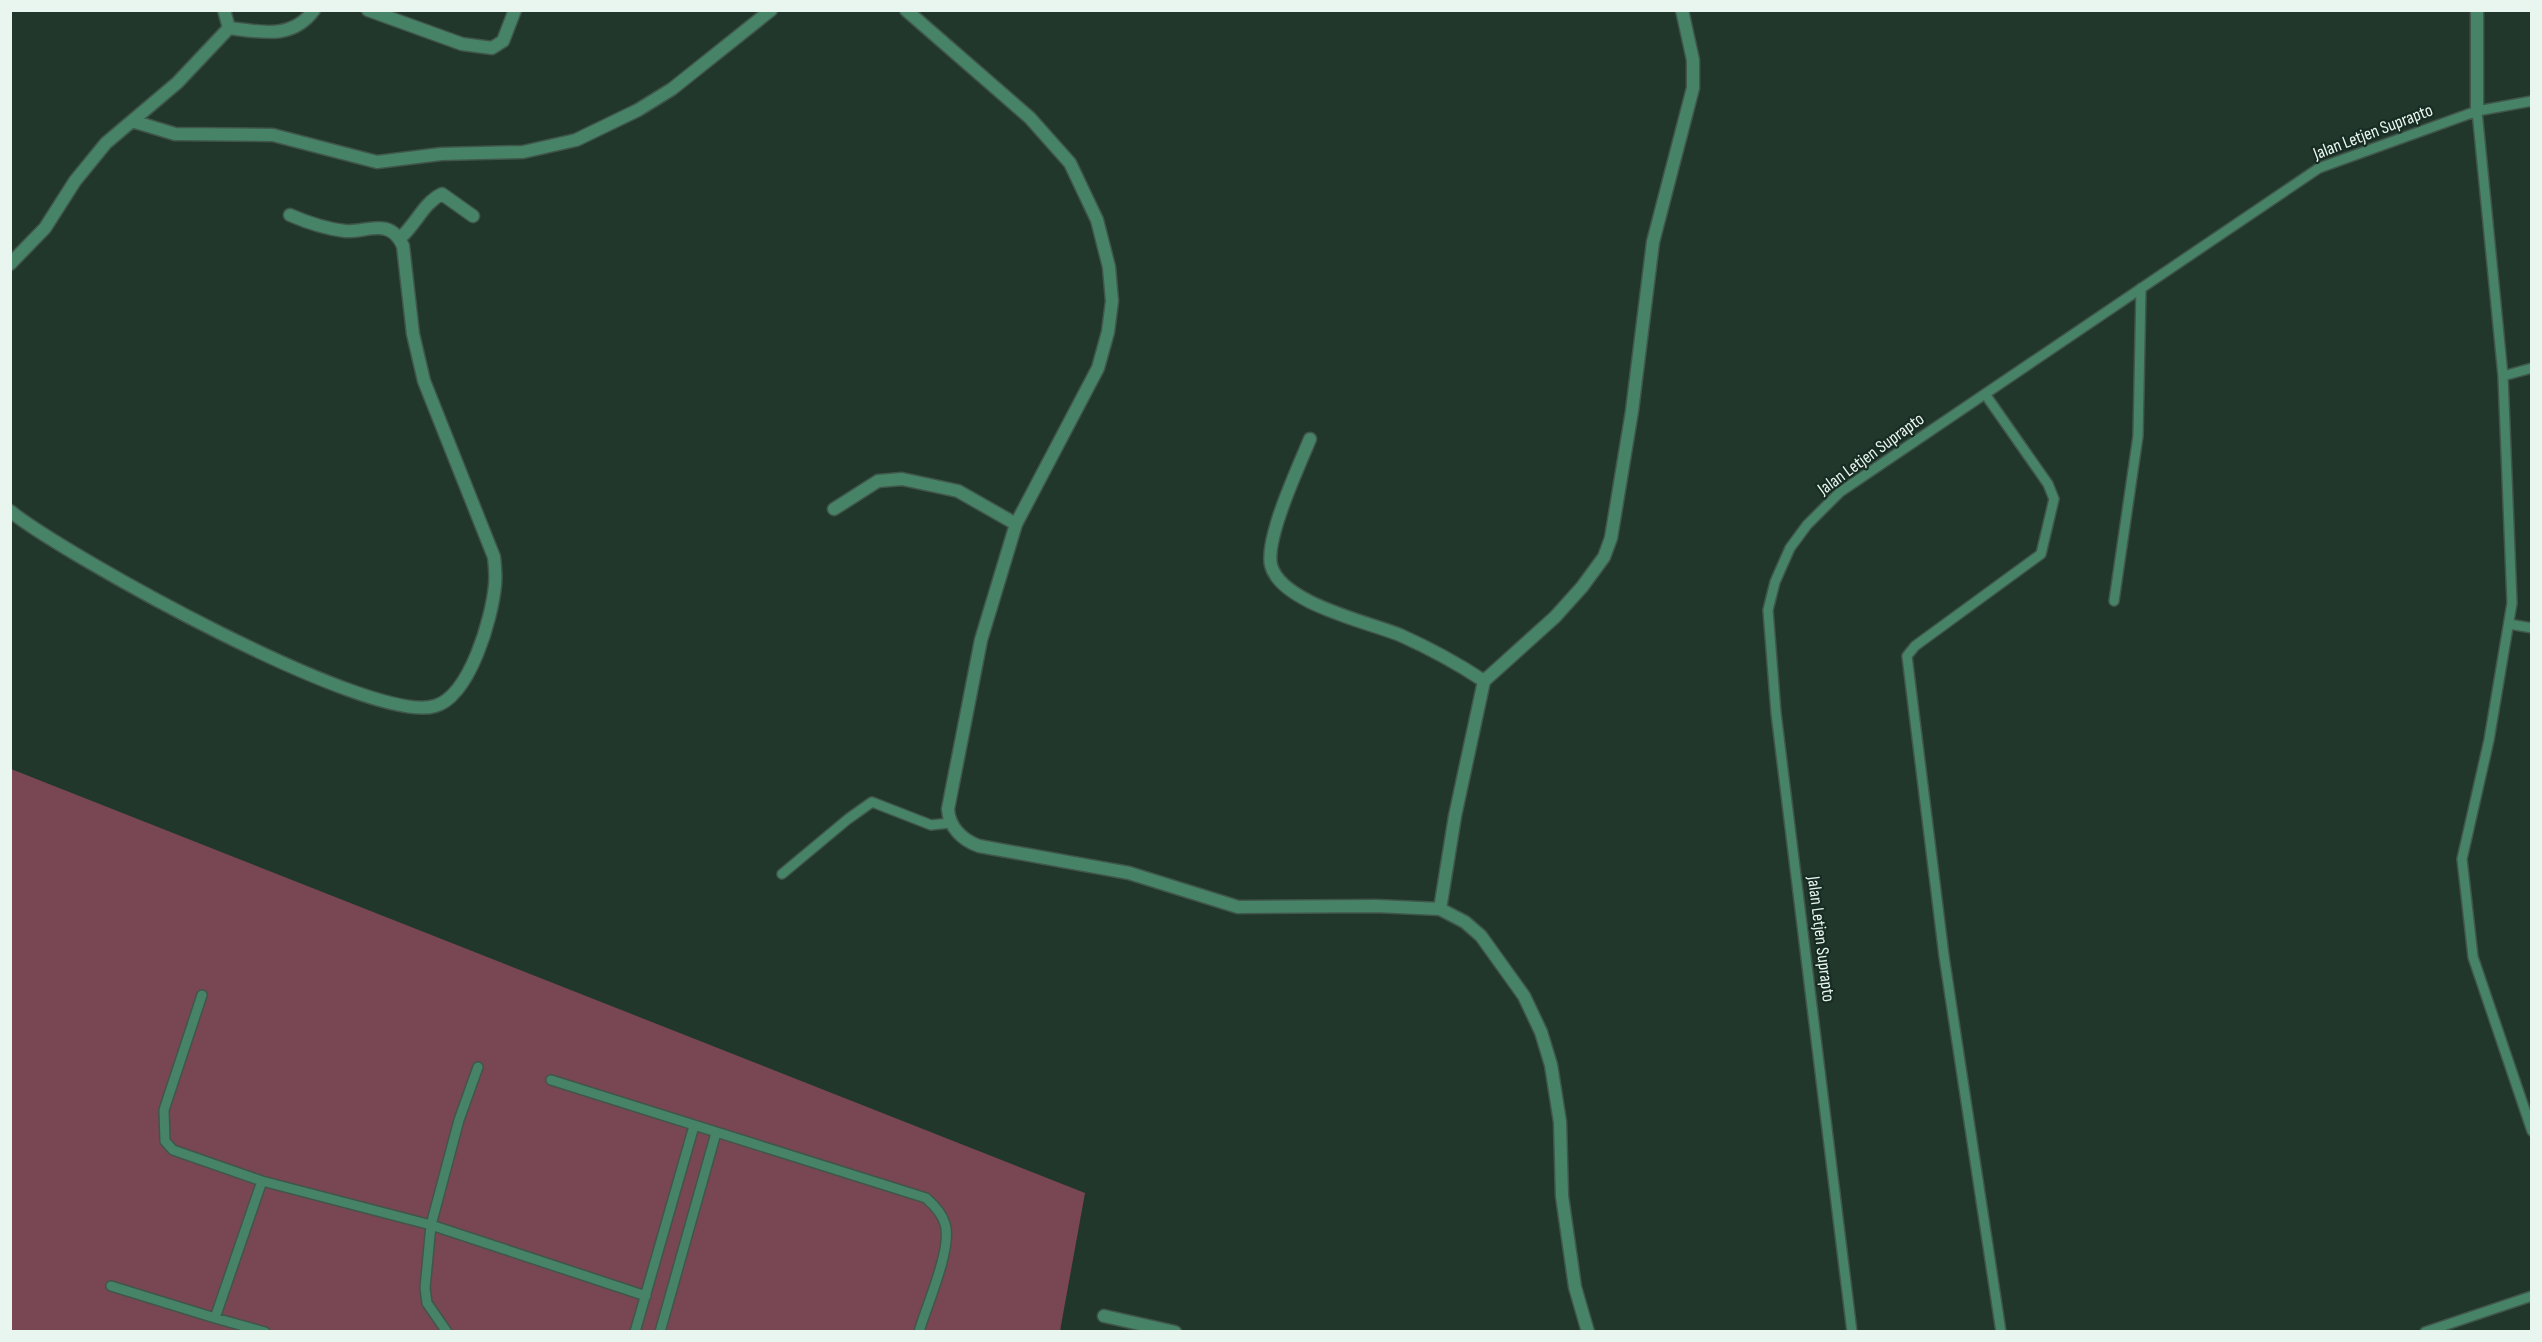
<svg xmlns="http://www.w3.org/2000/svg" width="2542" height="1342" viewBox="0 0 2542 1342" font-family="'Sofia Sans Condensed',sans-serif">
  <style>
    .green { fill: #794653 }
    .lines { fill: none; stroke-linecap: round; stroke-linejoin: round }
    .service-casing { stroke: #41564b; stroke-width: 12 }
    .minor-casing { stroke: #41564b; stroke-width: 15 }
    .service { stroke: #478367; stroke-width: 9 }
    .minor { stroke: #478367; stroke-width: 12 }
    .labels { text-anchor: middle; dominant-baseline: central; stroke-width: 4.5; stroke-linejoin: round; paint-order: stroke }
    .street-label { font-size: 18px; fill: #e9f6ef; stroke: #172c22 }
  </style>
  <rect width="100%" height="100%" fill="#21372c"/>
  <!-- green -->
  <path class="green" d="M11 769 1085 1193 1060 1331 11 1332Z"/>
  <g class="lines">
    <!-- service casing -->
    <g class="service-casing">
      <path id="service" d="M2532 101 2477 111 2503 376 2512 603 2489 740 2462 859 2473 957 2532 1131
        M2503 376 2532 368
        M1985 394 2048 484 2054 499 2041 554 1915 646 1907 656 1944 956 2001 1332
        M2114 601 2138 436 2141 288
        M2509 624 2532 628
        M782 874 848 819 872 802 931 825 950 823
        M202 995 164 1110 165 1141 173 1150 262 1181
        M551 1080 926 1198C934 1205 942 1213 945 1224 953 1247 926 1307 919 1332
        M111 1286 215 1318
        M265 1332 215 1318 262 1181 431 1225 646 1296
        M447 1332 427 1303 425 1288 431 1225 459 1120 478 1067
        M635 1332 694 1126
        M660 1332 716 1133
        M1852 1332 1776 713 1768 610 1775 582 1790 548 1807 525 1840 492 2319 168 2477 111
        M2425 1332 2532 1296"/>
    </g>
    <!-- minor casing -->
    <g class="minor-casing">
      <path id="minor" d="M224 10 229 28
        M368 10 462 44 492 48 503 41 515 10
        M906 10 1030 118 1070 163 1097 220 1109 267 1112 301 1108 332 1098 368 1016 524 981 640 948 809C949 827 962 840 979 846L1129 873 1238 907 1376 906 1440 909 1465 922 1481 936 1524 996 1541 1032 1551 1065 1560 1122 1562 1196 1575 1287 1588 1332
        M2477 10V111
        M229 28C261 32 292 40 314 10
        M132 121 175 134 273 135 377 162 441 154 523 152 576 140 638 110 672 89 771 10
        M399 239C416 225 423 203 442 194L473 216
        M10 264 45 228 75 181 106 143 177 83 229 28
        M1310 439C1299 466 1265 538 1271 565 1280 603 1368 622 1400 635 1429 648 1457 663 1484 681
        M834 509 878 481 902 479 958 491 1016 524
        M10 511C68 557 372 726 435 706 470 696 492 618 495 585 496 576 495 566 494 557L424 381 413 334 403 246C390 216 365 233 345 231 328 229 306 222 290 215
        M1440 909 1455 816 1484 681 1555 617 1582 587 1604 557 1611 538 1632 411 1653 242 1693 88V60L1682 10
        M1104 1316 1175 1332"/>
    </g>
    <!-- service -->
    <use href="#service" class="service"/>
    <!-- minor -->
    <use href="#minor" class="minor"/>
  </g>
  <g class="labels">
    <!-- street labels -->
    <g class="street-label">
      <text transform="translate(2373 132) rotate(-21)">Jalan Letjen Suprapto</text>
      <text transform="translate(1871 454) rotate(-36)">Jalan Letjen Suprapto</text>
      <text transform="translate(1821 939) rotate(83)">Jalan Letjen Suprapto</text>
    </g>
  </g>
  <!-- border -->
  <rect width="2542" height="1342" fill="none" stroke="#e9f6ef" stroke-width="24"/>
</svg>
